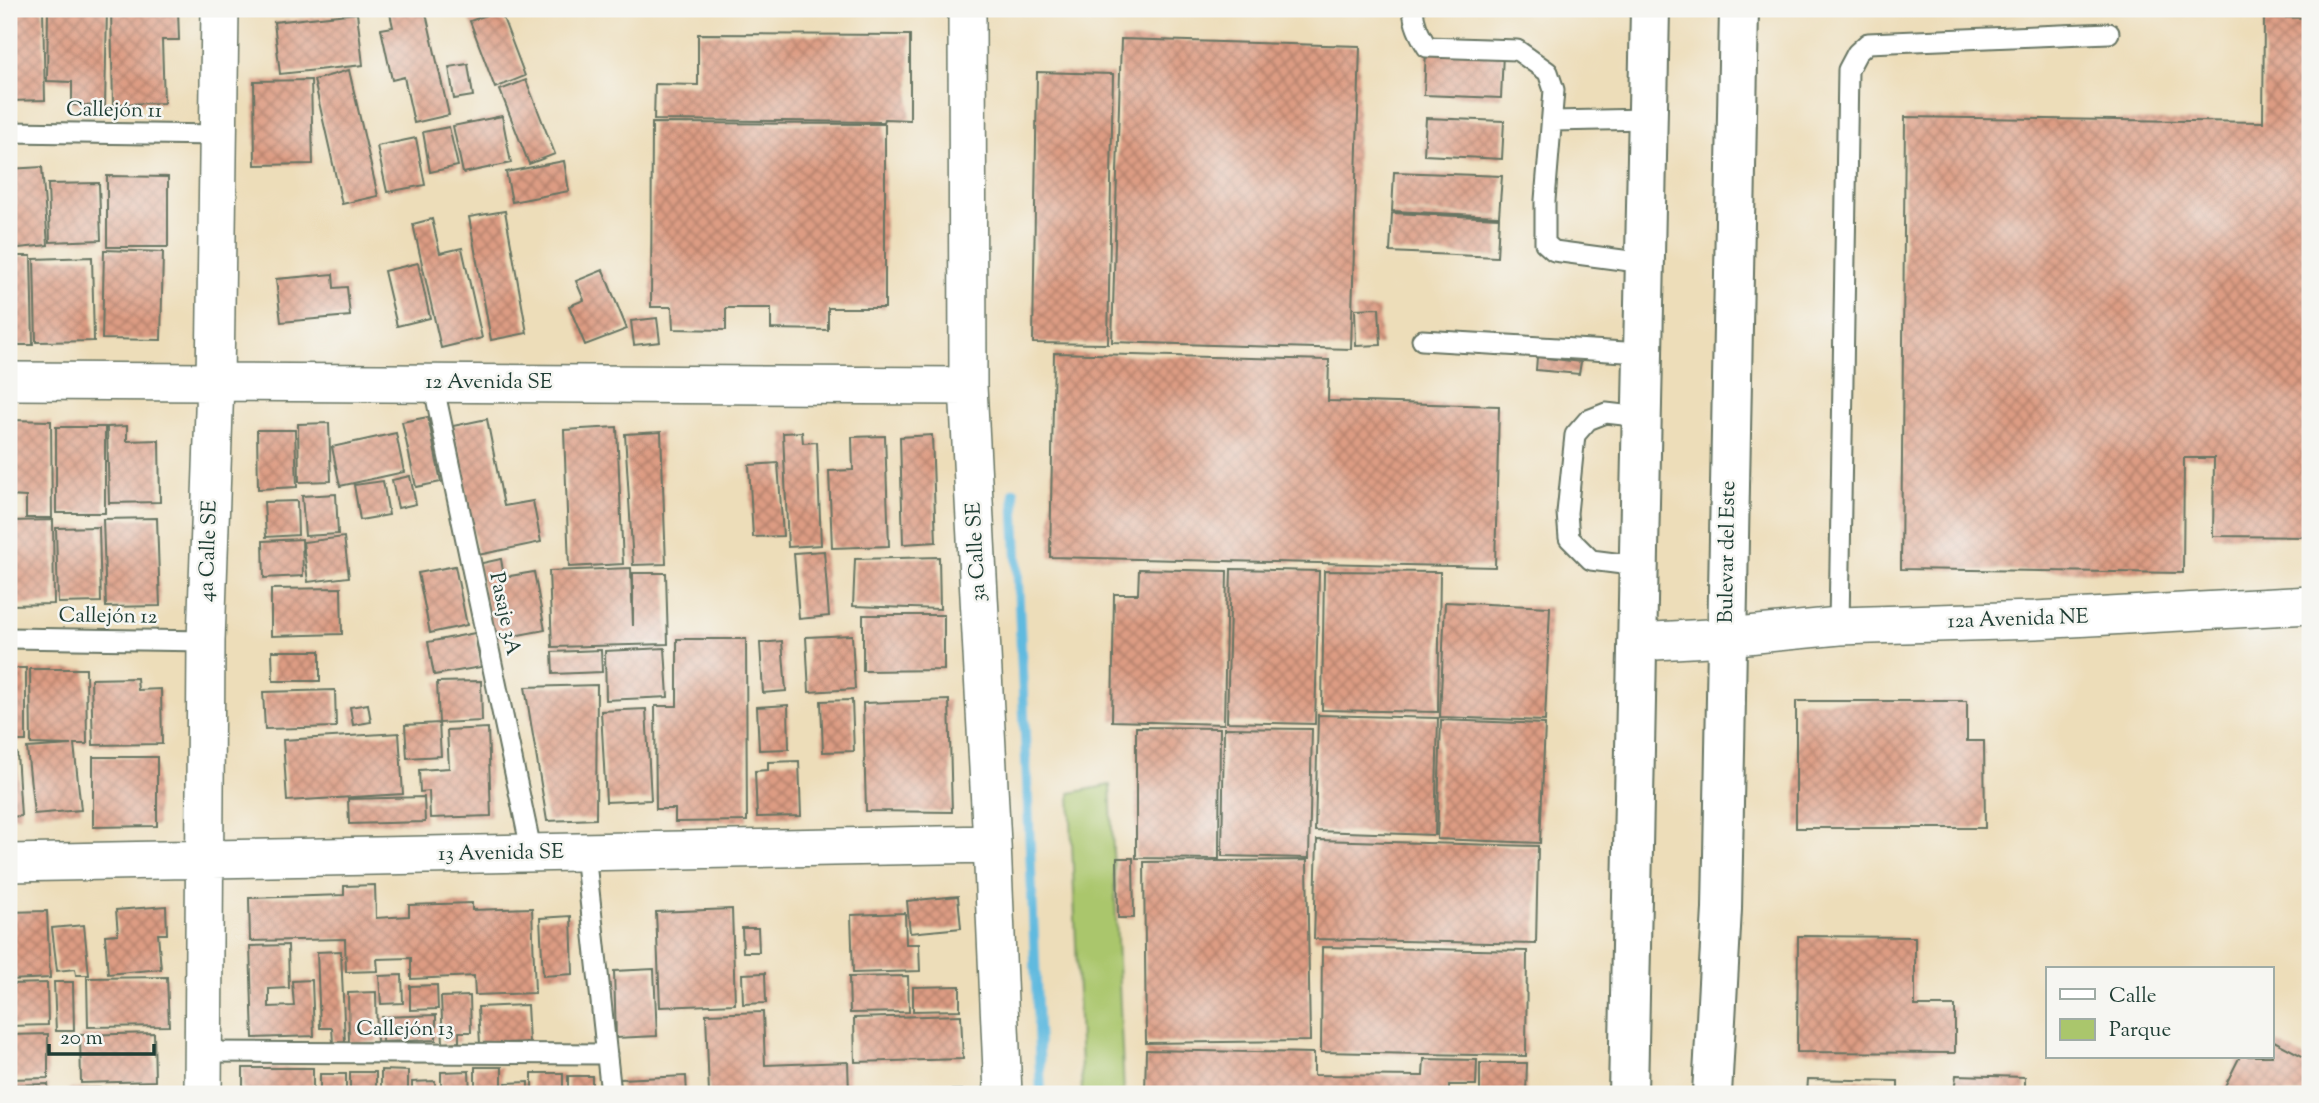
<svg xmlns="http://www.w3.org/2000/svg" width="2319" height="1103" viewBox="0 0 2319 1103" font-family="'Sorts Mill Goudy',serif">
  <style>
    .green { fill: #aac66c; stroke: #648250; stroke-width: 2 }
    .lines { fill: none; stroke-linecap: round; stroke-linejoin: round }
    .stream { stroke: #61badf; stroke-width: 10 }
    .building { fill: url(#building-cross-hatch) }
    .service-casing { stroke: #677563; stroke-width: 23 }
    .minor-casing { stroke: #677563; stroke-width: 40 }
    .trunk-casing { stroke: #677563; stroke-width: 42 }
    .service { stroke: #fff; stroke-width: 19 }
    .minor { stroke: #fff; stroke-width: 37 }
    .trunk { stroke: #fff; stroke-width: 38 }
    .labels { text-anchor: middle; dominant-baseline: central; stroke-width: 5; stroke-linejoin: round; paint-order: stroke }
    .street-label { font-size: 21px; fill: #1f3d34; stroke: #f6f6f2 }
  </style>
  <defs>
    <pattern id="building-cross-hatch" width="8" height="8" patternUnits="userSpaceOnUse" patternTransform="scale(1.75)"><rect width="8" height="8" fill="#dd9c83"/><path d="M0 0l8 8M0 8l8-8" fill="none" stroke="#b3806c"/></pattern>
  </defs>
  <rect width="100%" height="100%" fill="#f6f6f2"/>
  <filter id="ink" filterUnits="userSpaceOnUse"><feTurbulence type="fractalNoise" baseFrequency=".0143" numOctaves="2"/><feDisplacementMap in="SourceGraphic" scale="14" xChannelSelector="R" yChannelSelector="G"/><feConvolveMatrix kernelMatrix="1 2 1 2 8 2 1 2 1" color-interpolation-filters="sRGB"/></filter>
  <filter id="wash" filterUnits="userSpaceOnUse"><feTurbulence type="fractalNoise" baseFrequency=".00686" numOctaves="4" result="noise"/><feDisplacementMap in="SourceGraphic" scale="28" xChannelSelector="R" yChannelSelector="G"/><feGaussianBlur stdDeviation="1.57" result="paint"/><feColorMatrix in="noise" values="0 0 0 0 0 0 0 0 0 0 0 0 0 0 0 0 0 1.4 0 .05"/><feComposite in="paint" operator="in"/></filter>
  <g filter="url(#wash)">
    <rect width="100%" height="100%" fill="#edddb9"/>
    <!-- green -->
    <path class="green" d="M1110 785 1124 1094H1082L1070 793Z"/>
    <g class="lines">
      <!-- stream -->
      <path class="stream" d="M1014 492 1041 1094"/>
    </g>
    <g id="blocks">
      <!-- building -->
      <path class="building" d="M9 9H43L45 100 9 101Z
        M48 9H107L105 106 72 105V82L47 81Z
        M111 9H178L179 40H162L164 103 113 104Z
        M389 9H425L449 115 414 123 404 77 392 80 381 29 393 27Z
        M500 10 525 76 495 88 470 21Z
        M357 13 363 65 280 74 274 22Z
        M2264 17 2310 18V537L2213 536 2214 458H2184L2183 573 1901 569 1905 117 2263 122Z
        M698 34 910 35V120L885 119 884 122 654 120 655 84 698 85Z
        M1121 39 1360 46 1351 349 1112 342Z
        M1426 49 1503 53 1501 98 1424 95Z
        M468 64 473 96 454 99 449 67Z
        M349 70 378 196 342 204 314 80Z
        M1037 72 1113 74 1108 344 1033 343Z
        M311 80 313 164 255 165 254 81Z
        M526 80 555 154 529 164 500 90Z
        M502 116 511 163 463 173 453 126Z
        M1426 118 1504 121 1502 159 1424 155Z
        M652 123 885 124V308H828V330L771 329V308H726V330L673 329 672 307H651Z
        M449 127 458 166 430 172 423 132Z
        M416 138 425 185 387 192 377 146Z
        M564 161 569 191 512 202 506 172Z
        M42 167 48 245 9 249V169Z
        M1394 172 1502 176 1499 216 1392 211Z
        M107 176 168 177V247H107Z
        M99 183 101 240 50 242 48 184Z
        M505 211 527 333 491 340 469 217Z
        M1392 213 1499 218 1497 257 1390 252Z
        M432 219 440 253 462 248 482 338 441 348 413 224Z
        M104 250 163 252 161 340 102 339Z
        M9 256H31L33 345H9Z
        M92 257 94 341 36 342 34 259Z
        M418 263 430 318 397 326 384 271Z
        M603 270 627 329 585 345 569 306 584 300 576 281Z
        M333 274 334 288 347 287 350 316 281 322 276 279Z
        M1379 308 1381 345 1356 346 1355 309Z
        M657 318 660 342 634 345 631 321Z
        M1054 353 1329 360 1328 401 1499 406 1495 567 1050 557Z
        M1537 357 1581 362 1579 374 1536 370Z
        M428 417 441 482 416 487 402 422Z
        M487 419 504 506 533 501 541 542 478 555 453 426Z
        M9 420 51 421 52 518H26V497L9 496Z
        M329 423 331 481 299 482 298 424Z
        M127 426V441L159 440 160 502 109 503 107 427Z
        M56 427H105V513H56Z
        M617 427 623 564 569 567 564 430Z
        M257 430H295L297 487 258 489Z
        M661 432 666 564 633 565 625 434Z
        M802 432 803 443 817 442 821 545 788 547 783 433Z
        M396 433 404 472 340 486 332 447Z
        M932 435 936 542 903 544 900 437Z
        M885 436 889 546 832 548 829 471 853 470 852 437Z
        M778 463 783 536 753 537 749 465Z
        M410 476 416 504 398 508 392 480Z
        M383 481 389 515 360 520 354 485Z
        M336 494 338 534 305 536 302 496Z
        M297 501 298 535 266 537 264 502Z
        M157 518 160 606 106 607 103 519Z
        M53 520 54 604 9 605V521Z
        M99 527 101 602 58 603 56 528Z
        M344 537 349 577 308 582 303 542Z
        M302 539 303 576 264 578 263 541Z
        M824 551 829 616 799 619 794 553Z
        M939 557 940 609 853 606 855 559Z
        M501 559 504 577 534 572 545 630 492 640 478 564Z
        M455 566 467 625 430 633 418 573Z
        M631 568 633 626V573H666L668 644 552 647 549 571Z
        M1139 569 1227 571 1224 724 1112 721 1114 594H1138Z
        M1231 569 1319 571 1315 724 1227 722Z
        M1324 571 1440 572 1438 712 1322 710Z
        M341 588 342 634 271 636V589Z
        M1445 602 1550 607 1545 721 1440 717Z
        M863 615H944V670L863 671Z
        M475 633 481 667 434 675 428 642Z
        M852 635 855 689 809 692 806 637Z
        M677 639H746L747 821 675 822V809H656L655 706H677Z
        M782 641 786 691 763 693 760 643Z
        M665 648 668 697 606 700 605 651Z
        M601 650 602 672 553 674 552 652Z
        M272 651H320V681H273Z
        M9 668H26V741H9Z
        M30 669H86L87 744H74L81 810 34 814 27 748 71 745 31 744Z
        M137 678 138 690 161 689 162 744 93 745 91 679Z
        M481 681 482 721 439 723 437 682Z
        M597 685 596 819 547 821 525 687Z
        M335 690 336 727 265 729 263 692Z
        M852 700 854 751 823 752 821 701Z
        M949 700 952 812 866 811 863 703Z
        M1796 701H1967V741H1984L1985 828H1796Z
        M368 704 371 722 353 725 350 707Z
        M788 705 789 749 759 750 757 707Z
        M646 709 651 800 606 802 601 711Z
        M1318 715 1438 718 1435 835 1315 831Z
        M1441 720 1545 724 1540 843 1437 839Z
        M439 723 441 756 407 758 405 725Z
        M1136 727 1220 728 1219 859 1136 858Z
        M488 728 491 816 430 818 429 791 420 792 419 770 449 768 447 730Z
        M1224 728 1312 729 1309 858 1222 856Z
        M399 733 403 794 287 801 283 740Z
        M9 753H17L21 816 9 817Z
        M93 757H157V826L93 827Z
        M799 761 801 816 757 817 755 771 768 770V762Z
        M424 797 425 822 349 824 348 799Z
        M1317 840 1538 846 1536 944 1314 939Z
        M1117 858H1133L1134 918H1118Z
        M1307 860 1310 1041 1146 1043 1144 862Z
        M375 885 376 918 409 916V905L472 903V910L532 908 535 993 475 995 474 976 411 979V958L377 959 378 971 346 972 345 939 250 941 249 898 344 895V886Z
        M958 896 961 928 910 933 907 901Z
        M166 906 167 934H158L161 969 108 974 105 935 118 934 116 910Z
        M732 909 735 1004 660 1007 656 912Z
        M47 911 50 978 9 980V912Z
        M905 913 906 944H919L920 971 853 973 851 915Z
        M571 916 573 974 543 976 540 918Z
        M84 925 89 975H76L75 969 57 971 52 928Z
        M742 928H758L759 952H743Z
        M1798 936 1915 937V1006H1955V1053L1797 1052Z
        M288 945 289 988 269 989V1007L294 1006 292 981 312 980 314 1036 253 1038 250 946Z
        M1322 947 1527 951 1526 1056 1321 1052Z
        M341 951 345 1043H333L332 1028H320L317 952Z
        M654 969 657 1036 616 1038 614 971Z
        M765 973 766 1003 743 1004 742 974Z
        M402 975 403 1003 381 1004 379 976Z
        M908 976 909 1012 850 1013 849 977Z
        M167 977 169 1026 88 1027 87 978Z
        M54 982H73L74 1031H56Z
        M47 983 48 1025 9 1026V984Z
        M437 985 438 1009 410 1010V986Z
        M960 986V1010L913 1011V987Z
        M376 992 377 1042 349 1043 348 993Z
        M470 996 471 1032H459V1042L443 1043 441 997Z
        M527 1005 529 1042 480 1044 478 1007Z
        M763 1012 765 1065 848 1062 849 1094H709L706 1014Z
        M436 1015V1040L382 1042V1017Z
        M961 1015 963 1059 855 1062 854 1018Z
        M154 1033 155 1081 81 1083 80 1035Z
        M48 1034V1078L9 1079V1035Z
        M2272 1040 2310 1060V1094H2221L2240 1056H2272Z
        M1146 1050 1314 1053V1075L1423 1076 1424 1059 1477 1060 1476 1085H1449V1094H1145Z
        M1480 1063H1527L1526 1094H1480Z
        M475 1067H502V1094H475Z
        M243 1068H313V1094H243Z
        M381 1070 408 1071V1094H381Z
        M469 1071 470 1094H441V1072Z
        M350 1072H376V1094H350Z
        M532 1073H563V1094H532Z
        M320 1074H346V1094H320Z
        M1956 1075 2025 1077V1094H1954Z
        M568 1076H592V1094H568Z
        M686 1076 687 1094H621L620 1079Z
        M1808 1079 1898 1081V1094H1807Z
        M435 1081V1094H412V1082Z
        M528 1082V1094H506V1083Z
        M48 1084 49 1094H9V1085Z
        M101 1088V1094H68V1089Z
        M962 1090V1094H866V1092Z"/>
    </g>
  </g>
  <g filter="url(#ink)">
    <use href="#blocks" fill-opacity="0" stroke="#677563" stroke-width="2"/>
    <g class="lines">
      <!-- service casing -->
      <g class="service-casing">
        <path id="service" d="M1413 9C1414 24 1419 34 1427 47L1517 50 1548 72 1554 90 1545 200V243L1554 251 1645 263
          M1553 121 1647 119
          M9 132 218 135
          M1422 340 1642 353
          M433 383 532 854
          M1638 566 1591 560 1569 538 1567 513 1575 435 1588 420 1606 413 1641 417
          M1839 626 1848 70 1857 53 1868 43 2109 33
          M9 638 206 641
          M585 853 611 1094
          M203 1052 607 1054"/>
      </g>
      <!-- minor casing -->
      <g class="minor-casing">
        <path id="minor" d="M967 9 968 386 992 844 1003 1094
          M9 381 968 386
          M1637 642 1727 637 1839 626 2035 620 2310 605
          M9 863 992 844
          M203 1094 206 641 215 382 220 9"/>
      </g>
      <!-- trunk casing -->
      <g class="trunk-casing">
        <path id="trunk" d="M1628 1094 1650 9
          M1712 1094 1722 909 1739 9"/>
      </g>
      <!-- service -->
      <use href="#service" class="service"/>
      <!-- minor -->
      <use href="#minor" class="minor"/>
      <!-- trunk -->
      <use href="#trunk" class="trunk"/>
    </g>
  </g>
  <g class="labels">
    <!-- street labels -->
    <g class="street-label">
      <text transform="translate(114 111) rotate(1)">Callejón 11</text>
      <text x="489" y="383">12 Avenida SE</text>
      <text transform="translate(209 551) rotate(-88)">4a Calle SE</text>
      <text transform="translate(977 552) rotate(-93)">3a Calle SE</text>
      <text transform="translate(1728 552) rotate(-89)">Bulevar del Este</text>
      <text transform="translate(504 614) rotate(78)">Pasaje 3A</text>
      <text transform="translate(108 617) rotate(1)">Callejón 12</text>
      <text transform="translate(2018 620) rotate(-2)">12a Avenida NE</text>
      <text transform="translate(501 854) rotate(-1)">13 Avenida SE</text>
      <text x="405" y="1030">Callejón 13</text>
    </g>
  </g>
  <!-- margin -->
  <rect width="2319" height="1103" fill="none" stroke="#f6f6f2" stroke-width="35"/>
  <!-- legend -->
  <rect x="2046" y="967" width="228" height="91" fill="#f6f6f2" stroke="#a0aca6" stroke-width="2"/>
  <rect x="2060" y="989" width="35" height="10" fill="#ffffff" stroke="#a0aca6" stroke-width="2"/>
  <text x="2109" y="1002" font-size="21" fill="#1f3d34">Calle</text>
  <rect x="2060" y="1019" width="35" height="21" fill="#aac66c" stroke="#a0aca6" stroke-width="2"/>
  <text x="2109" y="1036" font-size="21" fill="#1f3d34">Parque</text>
  <!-- scale -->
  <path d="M49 1044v10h105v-10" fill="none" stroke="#1f3d34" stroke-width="3.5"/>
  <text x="60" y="1044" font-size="21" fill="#1f3d34" stroke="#f6f6f2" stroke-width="5" paint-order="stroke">20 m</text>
</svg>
